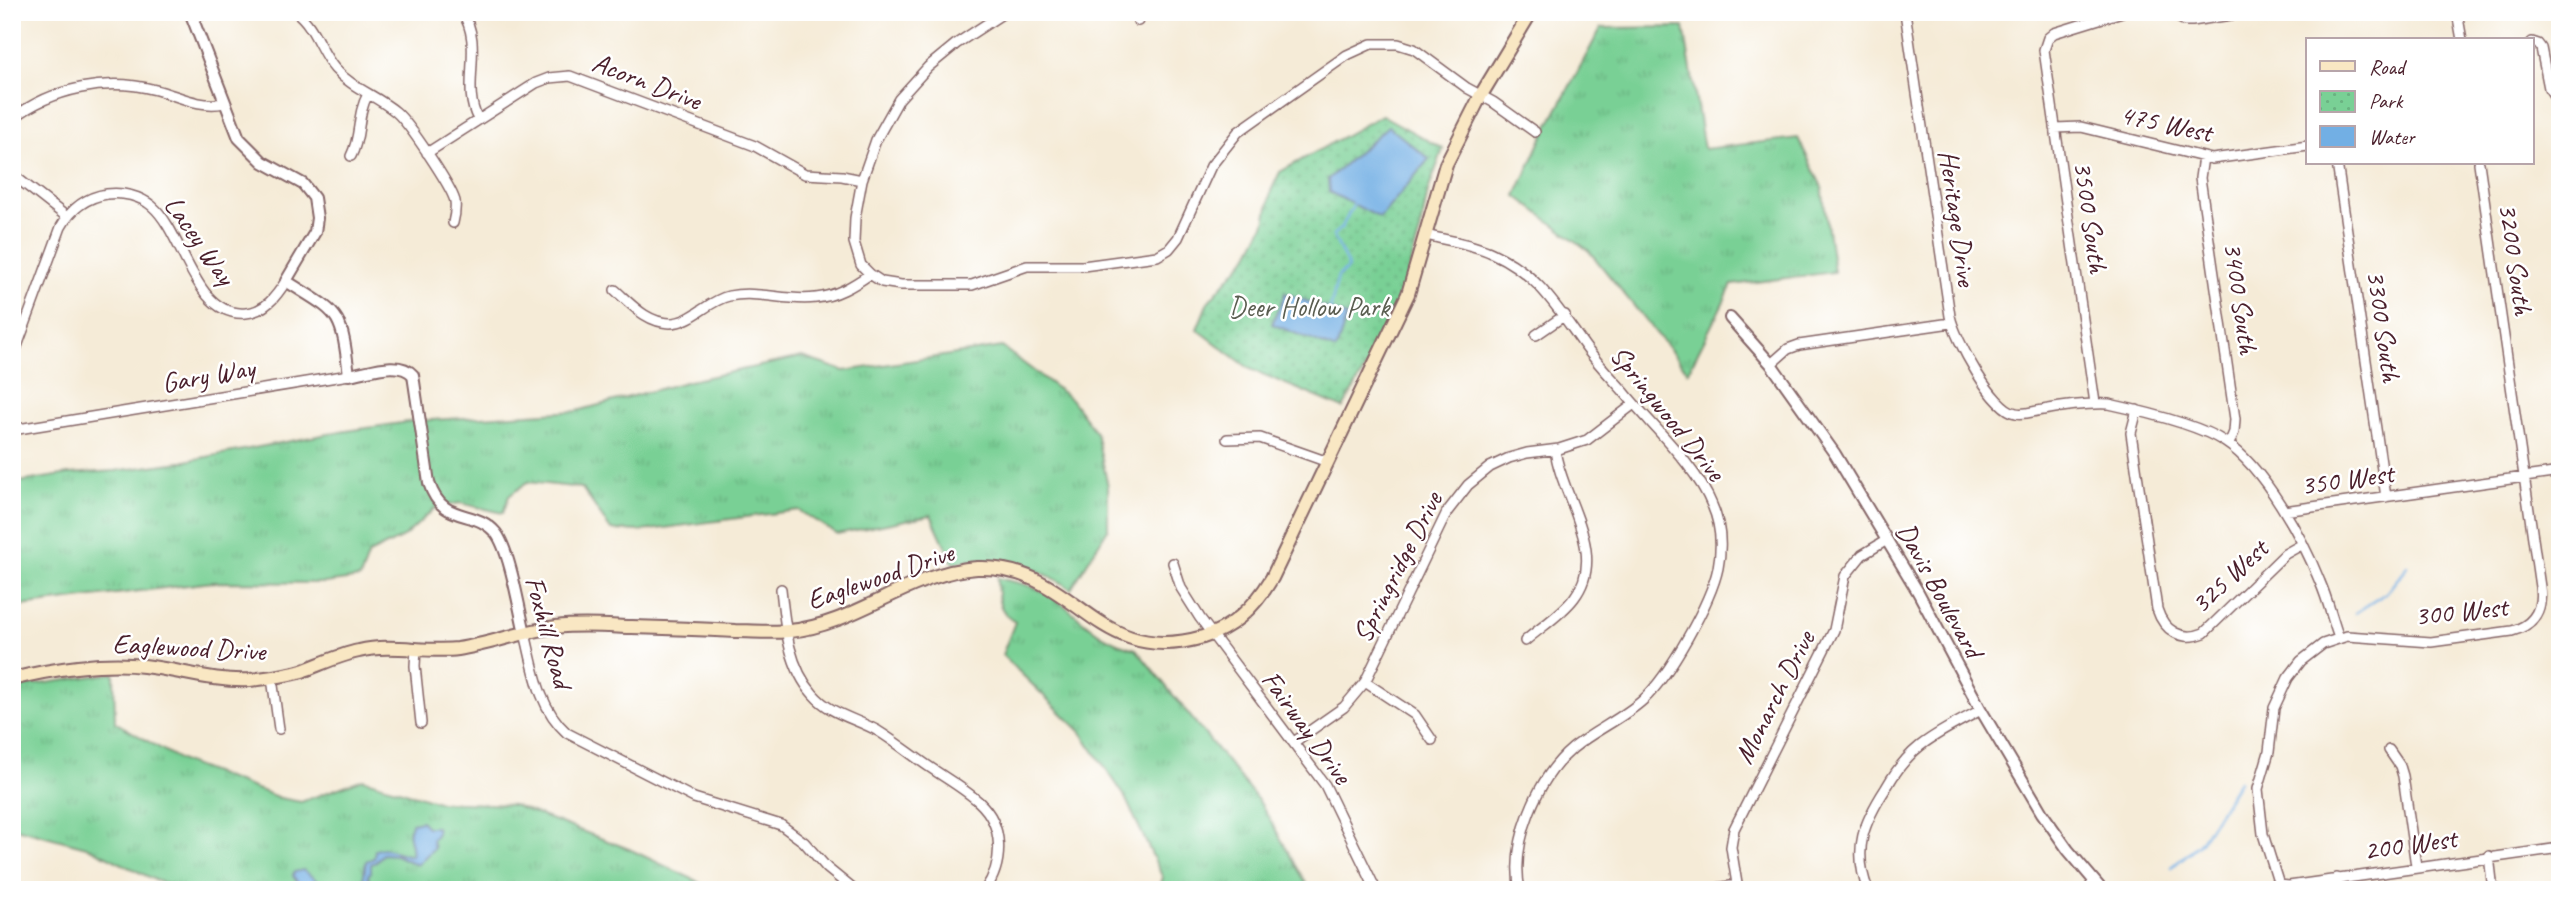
<svg xmlns="http://www.w3.org/2000/svg" width="2572" height="902" viewBox="0 0 2572 902" font-family="Caveat,sans-serif">
  <style>
    .grass { fill: url(#grass-tufts); stroke: #627860; stroke-width: 2 }
    .park { fill: url(#park-dots); stroke: #627860; stroke-width: 2 }
    .water { fill: #72afe4; stroke: #5e6788; stroke-width: 2 }
    .lines { fill: none; stroke-linecap: round; stroke-linejoin: round }
    .stream { stroke: #72afe4; stroke-width: 2.5 }
    .minor-casing { stroke: #866667; stroke-width: 12 }
    .tertiary-casing { stroke: #866667; stroke-width: 14 }
    .secondary-casing { stroke: #866667; stroke-width: 16 }
    .minor { stroke: #fff; stroke-width: 9 }
    .tertiary { stroke: #fff; stroke-width: 10 }
    .secondary { stroke: #f9e7c3; stroke-width: 12 }
    .labels { text-anchor: middle; dominant-baseline: central; stroke-width: 5; stroke-linejoin: round; paint-order: stroke }
    .street-label { font-size: 28px; fill: #4a1f2b; stroke: #fff }
    .park-label { font-size: 28px; fill: #5a5d50; stroke: #fff }
  </style>
  <defs>
    <pattern id="grass-tufts" width="24" height="20" patternUnits="userSpaceOnUse" patternTransform="scale(1.75)"><rect width="24" height="20" fill="#79d095"/><path d="M3 7l-1-3M5 7V3M7 7l1-3M15 17l-1-3M17 17v-4M19 17l1-3" fill="none" stroke="#6ab281"/></pattern>
    <pattern id="park-dots" width="8" height="8" patternUnits="userSpaceOnUse" patternTransform="scale(1.75)"><rect width="8" height="8" fill="#79d095"/><path d="M2 2h.1M6 6h.1" fill="none" stroke="#6ab281" stroke-width="1.8" stroke-linecap="round"/></pattern>
  </defs>
  <rect width="100%" height="100%" fill="#fff"/>
  <filter id="ink" filterUnits="userSpaceOnUse"><feTurbulence type="fractalNoise" baseFrequency=".0143" numOctaves="2"/><feDisplacementMap in="SourceGraphic" scale="14" xChannelSelector="R" yChannelSelector="G"/><feConvolveMatrix kernelMatrix="1 2 1 2 8 2 1 2 1" color-interpolation-filters="sRGB"/></filter>
  <filter id="wash" filterUnits="userSpaceOnUse"><feTurbulence type="fractalNoise" baseFrequency=".00686" numOctaves="4" result="noise"/><feDisplacementMap in="SourceGraphic" scale="28" xChannelSelector="R" yChannelSelector="G"/><feGaussianBlur stdDeviation="1.57" result="paint"/><feColorMatrix in="noise" values="0 0 0 0 0 0 0 0 0 0 0 0 0 0 0 0 0 1.4 0 .05"/><feComposite in="paint" operator="in"/></filter>
  <g filter="url(#wash)">
    <rect width="100%" height="100%" fill="#f5ebd7"/>
    <!-- grass -->
    <path class="grass" d="M1684 27 1704 149 1798 138 1822 187 1834 272 1732 285 1688 372 1589 251 1516 196 1542 138 1601 28Z
      M1002 347 1071 399 1096 433 1108 486V529L1071 589C1035 564 996 556 953 563L931 515 837 534 798 510 642 531 611 530 582 488 527 482 509 496 503 513 460 503 435 508 405 536 369 554 360 578 325 583 212 582 12 607V483L69 474 115 471 180 462 333 433 415 421 577 411 689 381 802 357 844 371Z
      M997 578C1016 582 1037 586 1054 598 1086 620 1094 638 1136 649L1261 804 1310 890H1158L1163 878 1124 795 1081 732 1002 655 1015 622C997 610 998 599 997 578Z
      M114 673 115 722 184 762 280 798 301 802 363 779 438 802 513 805 629 849 695 880 710 890H190L155 880 90 848 12 827V688Z"/>
    <!-- park -->
    <path class="park" d="M1382 115 1443 149 1428 191 1420 232 1402 293 1380 343 1343 408 1250 369 1197 329 1208 302 1248 256 1265 223 1271 191 1280 172Z"/>
    <!-- water -->
    <path class="water" d="M1388 126 1429 159 1380 218 1329 192 1328 179Z
      M1285 293 1347 316 1336 350 1272 324Z
      M421 821 427 827H436L437 833 432 840 434 848 417 865 396 855 383 854 376 862 371 864V872L368 875 370 884 365 887 343 885 338 890H320L316 884 307 887 298 883 293 876 294 872 303 870 319 882H330L336 886 347 879 363 880 366 861 374 858 375 850 383 848 411 856C414 843 403 835 412 823Z"/>
    <g class="lines">
      <!-- stream -->
      <path class="stream" d="M1330 310 1338 276 1347 269 1348 266 1333 235 1342 227 1354 204
        M2355 613 2386 593 2408 566
        M2172 867 2200 843 2239 781"/>
    </g>
  </g>
  <g filter="url(#ink)">
    <g class="lines">
      <!-- minor casing -->
      <g class="minor-casing">
        <path id="minor" d="M296 12C315 26 320 52 335 69 352 88 377 96 396 112 409 123 451 186 455 201 456 209 455 215 453 223
          M462 12C485 45 460 87 478 119
          M1005 12 956 44 928 67 899 99 876 140 862 180 855 218 854 242 861 265 870 274 882 282 901 285H972L1027 266H1083L1157 256 1169 249 1178 238 1211 166 1238 132 1347 55 1371 44H1398L1414 49 1467 88 1493 102 1535 132
          M1137 12 1138 21
          M1905 12 1950 316C1955 339 1993 410 2016 413 2025 415 2034 411 2043 410 2065 406 2087 403 2109 404 2141 411 2198 424 2225 442 2264 467 2303 539 2320 582 2328 600 2332 619 2339 638
          M2168 12 2185 21H2192L2250 12
          M2457 12 2462 40
          M193 18 209 12
          M2532 42 2538 44 2541 48 2549 88 2560 104
          M12 119C52 88 107 77 156 90 179 96 200 108 224 103
          M2055 128 2081 127 2212 159 2308 146
          M427 153 536 83 549 78 570 76 755 146 805 174 842 176 862 180
          M351 156C362 135 356 116 368 94
          M2203 157 2200 178 2235 419 2234 432 2229 444
          M2337 163 2386 497
          M12 174 67 217
          M1426 235C1448 241 1471 243 1492 253 1538 274 1556 306 1584 345 1596 362 1611 377 1625 393 1652 426 1697 467 1712 505 1721 525 1722 547 1718 568 1711 602 1669 676 1643 700 1622 719 1595 730 1573 748 1537 778 1510 843 1520 890
          M615 290C631 304 647 323 670 323 692 323 707 301 729 296 758 290 787 302 816 298 836 296 853 286 870 274
          M1536 335 1565 315
          M12 360 61 227C71 209 87 197 107 194 123 192 140 196 152 206 184 233 194 318 246 313 265 311 276 297 286 281
          M1771 364 1788 349 1799 345 1951 323
          M2095 403 2044 50 2048 38 2054 33 2122 12
          M2137 410 2131 433 2157 609C2164 631 2182 642 2204 633L2285 554 2301 545
          M12 430 349 375
          M1227 439 1260 438 1328 462
          M2284 511 2560 472
          M1173 563 1181 588 1200 618 1325 785 1376 890
          M781 589C785 625 788 666 813 694 831 715 855 718 878 731 896 742 913 756 931 768 947 779 965 789 979 802 1004 825 1004 863 985 890
          M525 633C534 669 538 707 567 733L694 798 781 825 804 842 827 868 854 890
          M1525 641C1541 627 1561 615 1574 598 1609 553 1561 497 1555 450
          M416 648 415 666 421 723
          M272 678 279 729
          M1365 682 1415 715 1432 740
          M1294 742 1344 707 1365 682 1447 512 1468 485 1490 467 1509 458 1527 453 1559 449 1587 440 1634 404
          M2389 750 2400 766 2403 776 2416 866
          M2489 856 2493 890
          M2337 878 2339 890
          M2279 885 2263 834 2258 789 2269 752 2274 708 2288 678 2301 661 2323 644 2347 636 2431 642 2512 631C2534 625 2543 610 2540 587L2479 163
          M1704 890 1737 885
          M1738 890 1731 847 1734 829 1834 630 1845 576 1862 555 1887 540
          M1868 890C1852 849 1864 822 1886 788 1895 772 1905 758 1920 746 1938 732 1960 721 1981 710
          M2087 890 2094 882
          M2268 890 2279 885 2289 886 2560 848"/>
      </g>
      <!-- tertiary casing -->
      <g class="tertiary-casing">
        <path id="tertiary" d="M190 12 239 138 263 162 303 184 314 198 317 218 315 232 286 281C340 315 341 309 349 375 368 372 399 359 413 375L429 483C443 526 474 507 496 533 510 551 519 609 525 633
          M1730 318 1771 364 1835 454 1918 592 1981 710 2042 813 2068 850 2102 890"/>
      </g>
      <!-- secondary casing -->
      <g class="secondary-casing">
        <path id="secondary" d="M12 679C52 669 104 661 144 666 180 670 214 682 250 680 268 678 285 676 302 671 321 664 339 655 359 651 392 643 425 653 458 649 491 644 522 631 556 627 580 624 605 626 629 627 664 628 700 629 735 631 753 631 771 633 789 631 856 625 910 572 977 568 1077 564 1093 669 1203 637 1234 628 1256 605 1272 578L1408 294 1446 164 1481 95 1531 12"/>
      </g>
      <!-- minor -->
      <use href="#minor" class="minor"/>
      <!-- tertiary -->
      <use href="#tertiary" class="tertiary"/>
      <!-- secondary -->
      <use href="#secondary" class="secondary"/>
    </g>
  </g>
  <g class="labels">
    <!-- street labels -->
    <g class="street-label">
      <text transform="translate(647 81) rotate(21)">Acorn Drive</text>
      <text transform="translate(2166 123) rotate(12)">475 West</text>
      <text transform="translate(2091 217) rotate(82)">3500 South</text>
      <text transform="translate(1958 218) rotate(82)">Heritage Drive</text>
      <text transform="translate(200 240) rotate(55)">Lacey Way</text>
      <text transform="translate(2516 259) rotate(82)">3200 South</text>
      <text transform="translate(2241 298) rotate(82)">3400 South</text>
      <text transform="translate(2384 326) rotate(82)">3300 South</text>
      <text transform="translate(208 375) rotate(-10)">Gary Way</text>
      <text transform="translate(1668 413) rotate(51)">Springwood Drive</text>
      <text transform="translate(2347 479) rotate(-8)">350 West</text>
      <text transform="translate(1397 567) rotate(-63)">Springridge Drive</text>
      <text transform="translate(880 576) rotate(-19)">Eaglewood Drive</text>
      <text transform="translate(2229 576) rotate(-43)">325 West</text>
      <text transform="translate(1940 590) rotate(61)">Davis Boulevard</text>
      <text transform="translate(2461 611) rotate(-6)">300 West</text>
      <text transform="translate(549 632) rotate(75)">Foxhill Road</text>
      <text transform="translate(189 647) rotate(3)">Eaglewood Drive</text>
      <text transform="translate(1774 697) rotate(-63)">Monarch Drive</text>
      <text transform="translate(1307 727) rotate(54)">Fairway Drive</text>
      <text transform="translate(2410 844) rotate(-8)">200 West</text>
    </g>
    <!-- park labels -->
    <g class="park-label">
      <text x="1309" y="306">Deer Hollow Park</text>
    </g>
  </g>
  <!-- margin -->
  <rect width="2572" height="902" fill="none" stroke="#fff" stroke-width="42"/>
  <!-- legend -->
  <rect x="2306" y="38" width="228" height="126" fill="#ffffff" stroke="#b7a5aa" stroke-width="2"/>
  <rect x="2320" y="61" width="35" height="10" fill="#f9e7c3" stroke="#b7a5aa" stroke-width="2"/>
  <text x="2369" y="74" font-size="21" fill="#4a1f2b">Road</text>
  <rect x="2320" y="91" width="35" height="21" fill="url(#park-dots)" stroke="#b7a5aa" stroke-width="2"/>
  <text x="2369" y="108" font-size="21" fill="#4a1f2b">Park</text>
  <rect x="2320" y="126" width="35" height="21" fill="#72afe4" stroke="#b7a5aa" stroke-width="2"/>
  <text x="2369" y="144" font-size="21" fill="#4a1f2b">Water</text>
</svg>
